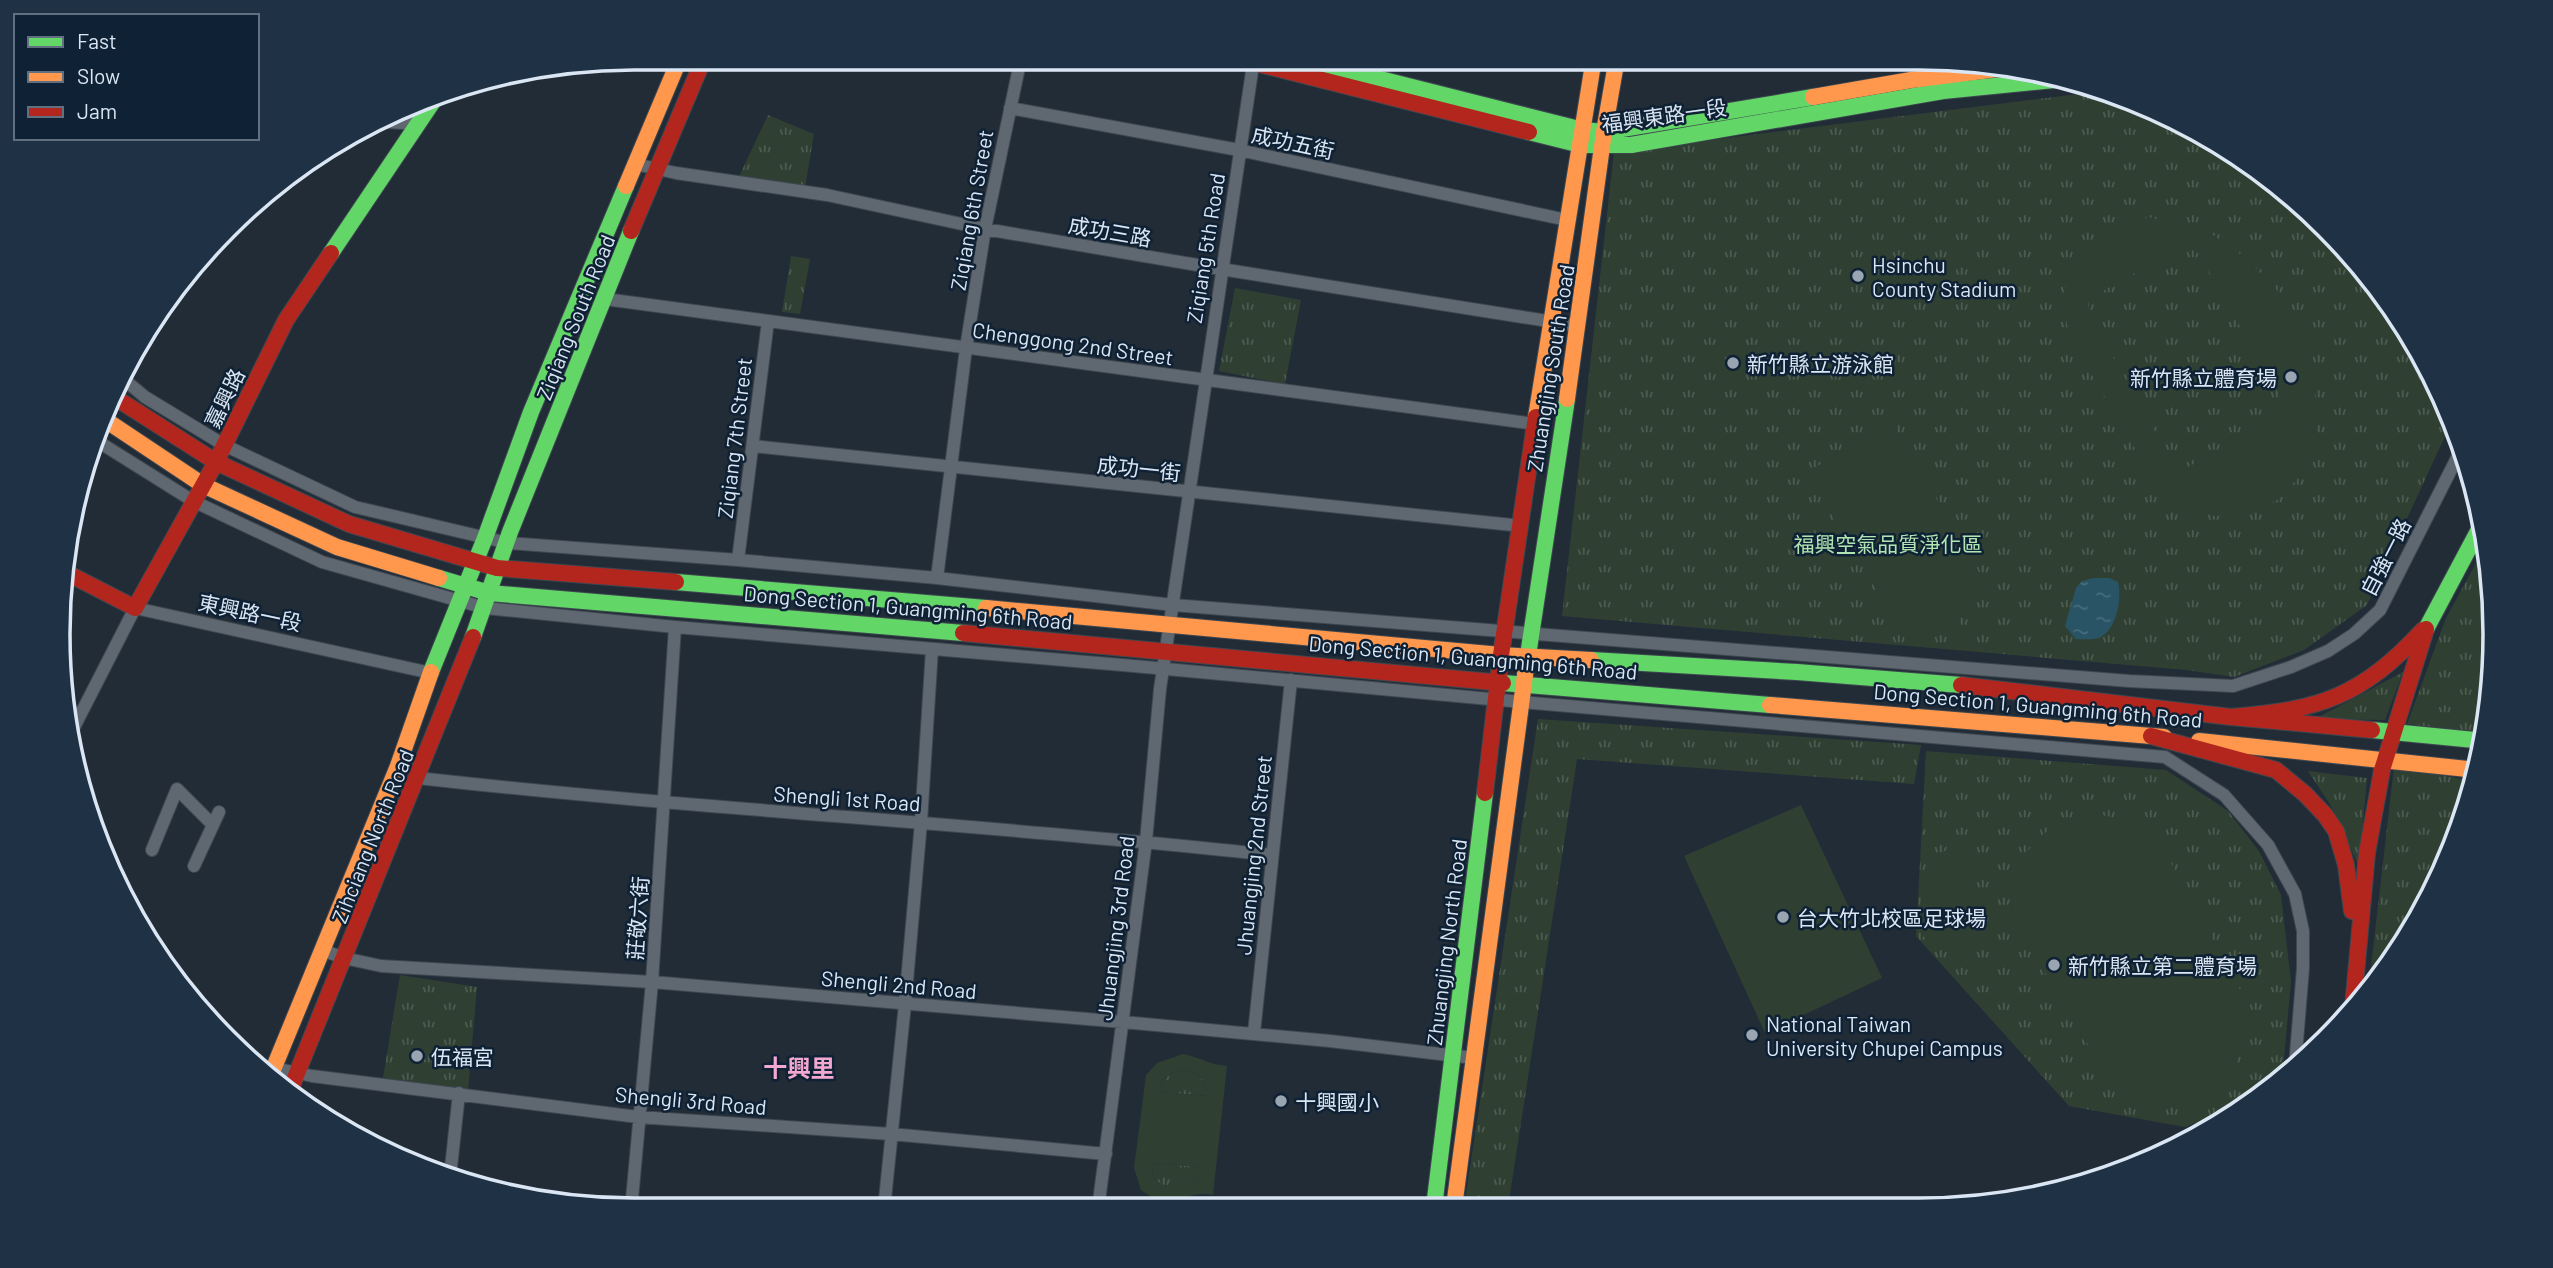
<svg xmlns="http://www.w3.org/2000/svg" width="2553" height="1268" viewBox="0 0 2553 1268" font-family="Barlow,'Noto Sans TC',sans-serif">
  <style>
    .grass { fill: url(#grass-tufts) }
    .pitch { fill: #2f4033; fill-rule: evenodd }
    .water { fill: url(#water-ripples) }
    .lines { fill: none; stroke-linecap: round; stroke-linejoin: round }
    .street-casing { stroke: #3e4750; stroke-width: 14 }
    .fast-casing { stroke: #3e4750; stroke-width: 18 }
    .slow-casing { stroke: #3e4750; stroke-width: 18 }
    .jam-casing { stroke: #3e4750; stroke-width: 18 }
    .street { stroke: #5f6870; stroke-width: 12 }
    .fast { stroke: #63d668; stroke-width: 16 }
    .slow { stroke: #ff974d; stroke-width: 16 }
    .jam { stroke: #b3261e; stroke-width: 16 }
    .poi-dot { fill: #9aa5b2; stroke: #0f2135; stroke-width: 2.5 }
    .labels { text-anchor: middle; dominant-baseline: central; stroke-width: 5; stroke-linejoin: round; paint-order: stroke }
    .street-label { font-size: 21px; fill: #dbe6f4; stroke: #0f2135 }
    .poi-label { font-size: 21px; fill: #dbe6f4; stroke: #0f2135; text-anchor: start }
    .park-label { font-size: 21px; fill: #b0e5b1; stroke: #0f2135 }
    .quarter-label { font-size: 24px; font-weight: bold; fill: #f2a8d0; stroke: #0f2135 }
    .rim { fill: none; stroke: #dbe6f4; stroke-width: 3.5 }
  </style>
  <defs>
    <pattern id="grass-tufts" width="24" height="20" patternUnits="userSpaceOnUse" patternTransform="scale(1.75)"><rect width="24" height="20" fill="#2f4033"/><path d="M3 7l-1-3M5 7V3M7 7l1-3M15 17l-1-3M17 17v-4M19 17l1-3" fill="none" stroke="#4d5c51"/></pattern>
    <pattern id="water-ripples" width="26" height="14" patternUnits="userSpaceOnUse" patternTransform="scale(1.75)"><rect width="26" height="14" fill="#295466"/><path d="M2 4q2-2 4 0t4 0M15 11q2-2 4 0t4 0" fill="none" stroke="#476d7c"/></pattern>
  </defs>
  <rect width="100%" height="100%" fill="#212c37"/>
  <!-- grass -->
  <path class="grass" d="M2103 91 2140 102 2239 155 2327 227 2398 314 2452 414 2453 419 2367 605 2304 650 2234 677 2186 670 1562 616 1614 152Z
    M768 115 814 134 804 193 736 183Z
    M791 256 810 259 800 314 782 312Z
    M1235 288 1301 300 1285 384 1219 371Z
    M2486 545 2495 634 2485 733 2407 724 2446 618Z
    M2403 672 2385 720 2315 719Z
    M1538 719 1921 745 1914 784 1577 759 1508 1207H1464Z
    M1926 751 2166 770 2228 811 2259 851 2281 895 2291 982 2282 1079 2270 1091 2242 1107 2185 1127 2069 1106 1916 936Z
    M2394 767 2474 781 2451 855 2376 984 2368 993Z
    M2308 771 2367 778 2359 867 2331 806Z
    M400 975 477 987 468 1092 383 1078Z
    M1187 1070C1200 1075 1208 1081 1207 1096L1160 1092 1162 1081 1174 1072Z
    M1153 1163 1200 1167V1176C1182 1191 1169 1194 1152 1176Z"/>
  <!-- pitch -->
  <path class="pitch" d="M2149 217 2213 235 2243 256 2273 285 2299 321 2310 360 2315 394 2317 435 2313 456 2307 469 2277 500 2246 514 2215 516 2195 511 2159 490 2073 342C2070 333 2066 324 2065 315 2059 277 2086 235 2122 222 2130 219 2140 219 2149 217ZM2184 245 2198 253 2279 394 2283 412 2183 470 2169 456 2091 318 2087 300Z
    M1892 423 1992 594 1955 615 1968 637 1959 642 1945 620 1907 642 1807 472Z
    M1801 805 1882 978 1765 1033 1684 856Z
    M2143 812 2258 1022 2244 1030 2235 1070 2219 1090 2191 1103 2167 1104 2136 1096 2106 1074 2017 926C2015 918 2011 908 2010 900 2009 856 2057 809 2101 815 2110 816 2119 820 2127 823Z
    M1951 849C1959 851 1970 856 1974 864 1980 873 1973 923 1971 936L1957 951C1904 950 1922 905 1925 868 1931 859 1941 851 1951 849Z
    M1183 1054C1199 1057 1210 1065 1227 1066L1213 1195C1181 1189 1177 1216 1141 1190L1134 1168 1146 1075 1157 1063ZM1187 1070C1200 1075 1208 1081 1207 1096L1161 1092 1162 1080 1174 1072ZM1153 1163 1200 1167V1176C1183 1190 1168 1193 1152 1176Z"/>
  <!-- water -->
  <path class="water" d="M2094 578H2109L2118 582C2122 598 2117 630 2099 638 2092 640 2084 639 2076 639L2065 626 2076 588 2082 581Z"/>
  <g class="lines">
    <!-- street casing -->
    <g class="street-casing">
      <path id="street" d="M1010 108 1239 150 1567 220
        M387 122 419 124
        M635 164 676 173 827 195 985 229 1221 269 1579 326
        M605 299 1535 424
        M121 377 145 397 224 445 355 507 508 543 738 560 937 578 1173 605 2129 681 2233 686 2291 667 2328 651 2354 634 2380 610 2462 448
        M94 439 193 501 322 562 485 608 675 627 1134 666 1522 702 2165 757 2224 795 2268 845 2295 894 2303 931V968L2295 1066
        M753 446 1522 526
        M738 560 768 321
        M937 578 966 348 985 229 1021 58
        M70 735 135 608 431 673
        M418 778C702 810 988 824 1272 855
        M152 850 177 789 213 825
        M194 866 219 812
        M322 950 344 958 381 966 652 982 1123 1022 1330 1041 1474 1058
        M1254 1033 1291 680
        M274 1068 312 1076 638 1117 891 1134 1106 1154
        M450 1177 459 1093
        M884 1209 905 1004 921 822 932 649
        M1098 1209 1146 841 1160 689 1254 58
        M631 1210 652 982 675 627"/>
    </g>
    <!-- fast casing -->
    <g class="fast-casing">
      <path id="fast" d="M1297 58 1583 130 1604 132 1813 97
        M1529 132 1581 145H1631L1943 91 2064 79
        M331 253 438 94
        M439 578 489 593 963 633
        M676 582 986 608
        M2426 629 2484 520
        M473 637 510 532 631 231
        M1591 660 1797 672 1961 685
        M431 672 485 538 531 412 626 186
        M1525 675 1567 399
        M1503 683 1770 705
        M2372 730 2485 741
        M1434 1207 1485 793"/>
    </g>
    <!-- slow casing -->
    <g class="slow-casing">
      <path id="slow" d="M1813 97 1911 80 2013 67
        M626 186 680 58
        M1567 399 1604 132 1617 58
        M101 417 203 485 337 547 439 578
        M1536 417 1594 58
        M986 608 1501 655 1591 660
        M1770 705 2164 737
        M2199 741 2477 770
        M270 1077 398 766 431 672
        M1454 1207 1525 675"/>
    </g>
    <!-- jam casing -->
    <g class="jam-casing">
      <path id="jam" d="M866 58H869
        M1235 58 1529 132
        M631 231 704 58
        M111 395 216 462 349 524 497 568 676 582
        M67 573 135 608 216 462 286 320 331 253
        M963 633 1503 683
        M1961 685 2231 717 2372 730
        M2231 717C2320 710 2361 697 2423 630
        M2151 736 2276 770 2305 794 2325 815 2336 831 2346 865 2352 911
        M1485 793 1501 655 1536 417
        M2353 1007 2367 853 2382 770 2426 629
        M289 1093 473 637"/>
    </g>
    <!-- street -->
    <use href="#street" class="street"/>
    <!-- fast -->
    <use href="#fast" class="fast"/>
    <!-- slow -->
    <use href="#slow" class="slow"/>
    <!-- jam -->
    <use href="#jam" class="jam"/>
  </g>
  <!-- markers -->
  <g class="poi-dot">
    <circle cx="1858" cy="276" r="7"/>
    <circle cx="1733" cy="363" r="7"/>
    <circle cx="2291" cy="377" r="7"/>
    <circle cx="1783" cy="917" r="7"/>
    <circle cx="2054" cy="965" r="7"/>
    <circle cx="1752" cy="1035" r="7"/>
    <circle cx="417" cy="1056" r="7"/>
    <circle cx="1281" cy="1101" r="7"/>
  </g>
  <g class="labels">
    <!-- street labels -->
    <g class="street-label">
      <text transform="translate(1664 115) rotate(-8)">福興東路一段</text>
      <text transform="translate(1293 142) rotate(12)">成功五街</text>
      <text transform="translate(971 210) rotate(-80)">Ziqiang 6th Street</text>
      <text transform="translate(1110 231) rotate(10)">成功三路</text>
      <text transform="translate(1205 248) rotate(-81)">Ziqiang 5th Road</text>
      <text transform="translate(575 317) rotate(-68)">Ziqiang South Road</text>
      <text transform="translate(1073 343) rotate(8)">Chenggong 2nd Street</text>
      <text transform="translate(1550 368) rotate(-81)">Zhuangjing South Road</text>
      <text transform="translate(224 398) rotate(-64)">嘉興路</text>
      <text transform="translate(734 438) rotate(-83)">Ziqiang 7th Street</text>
      <text transform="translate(1139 468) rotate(6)">成功一街</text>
      <text transform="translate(2385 557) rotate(-63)">自強一路</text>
      <text transform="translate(908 607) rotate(5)">Dong Section 1, Guangming 6th Road</text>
      <text transform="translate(250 612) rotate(12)">東興路一段</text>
      <text transform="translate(1473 657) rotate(5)">Dong Section 1, Guangming 6th Road</text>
      <text transform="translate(2038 705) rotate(5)">Dong Section 1, Guangming 6th Road</text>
      <text transform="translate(847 798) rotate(4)">Shengli 1st Road</text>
      <text transform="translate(372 836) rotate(-68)">Zihciang North Road</text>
      <text transform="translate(1253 855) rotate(-84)">Jhuangjing 2nd Street</text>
      <text transform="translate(637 918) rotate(-86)">莊敬六街</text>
      <text transform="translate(1115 928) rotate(-83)">Jhuangjing 3rd Road</text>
      <text transform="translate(1446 942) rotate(-83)">Zhuangjing North Road</text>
      <text transform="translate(899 984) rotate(5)">Shengli 2nd Road</text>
      <text transform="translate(691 1100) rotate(5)">Shengli 3rd Road</text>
    </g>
    <!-- poi labels -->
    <g class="poi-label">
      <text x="1872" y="264">Hsinchu<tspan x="1872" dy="24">County Stadium</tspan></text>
      <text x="1747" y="363">新竹縣立游泳館</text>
      <text x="2277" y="377" text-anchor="end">新竹縣立體育場</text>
      <text x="1797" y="917">台大竹北校區足球場</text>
      <text x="2068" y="965">新竹縣立第二體育場</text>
      <text x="1766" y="1023">National Taiwan<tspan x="1766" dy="24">University Chupei Campus</tspan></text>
      <text x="431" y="1056">伍福宮</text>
      <text x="1295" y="1101">十興國小</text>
    </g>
    <!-- park labels -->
    <g class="park-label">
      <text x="1888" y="543">福興空氣品質淨化區</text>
    </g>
    <!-- quarter labels -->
    <g class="quarter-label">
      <text x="799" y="1067">十興里</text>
    </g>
  </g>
  <!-- crop -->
  <path d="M0 0H2553V1268H0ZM634 70H1919A564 564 0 0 1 2483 634V634A564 564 0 0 1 1919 1198H634A564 564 0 0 1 70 634V634A564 564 0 0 1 634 70Z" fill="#1f3144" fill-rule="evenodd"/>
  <path class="rim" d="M634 70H1919A564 564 0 0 1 2483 634V634A564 564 0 0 1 1919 1198H634A564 564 0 0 1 70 634V634A564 564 0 0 1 634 70Z"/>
  <!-- legend -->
  <rect x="14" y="14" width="245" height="126" fill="#0f2135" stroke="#617081" stroke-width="2"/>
  <rect x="28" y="37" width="35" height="10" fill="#63d668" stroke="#617081" stroke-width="2"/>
  <text x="77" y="49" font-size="21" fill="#dbe6f4">Fast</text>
  <rect x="28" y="72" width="35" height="10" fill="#ff974d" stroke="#617081" stroke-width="2"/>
  <text x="77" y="84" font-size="21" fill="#dbe6f4">Slow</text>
  <rect x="28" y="107" width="35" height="10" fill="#b3261e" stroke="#617081" stroke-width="2"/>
  <text x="77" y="119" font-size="21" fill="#dbe6f4">Jam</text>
</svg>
